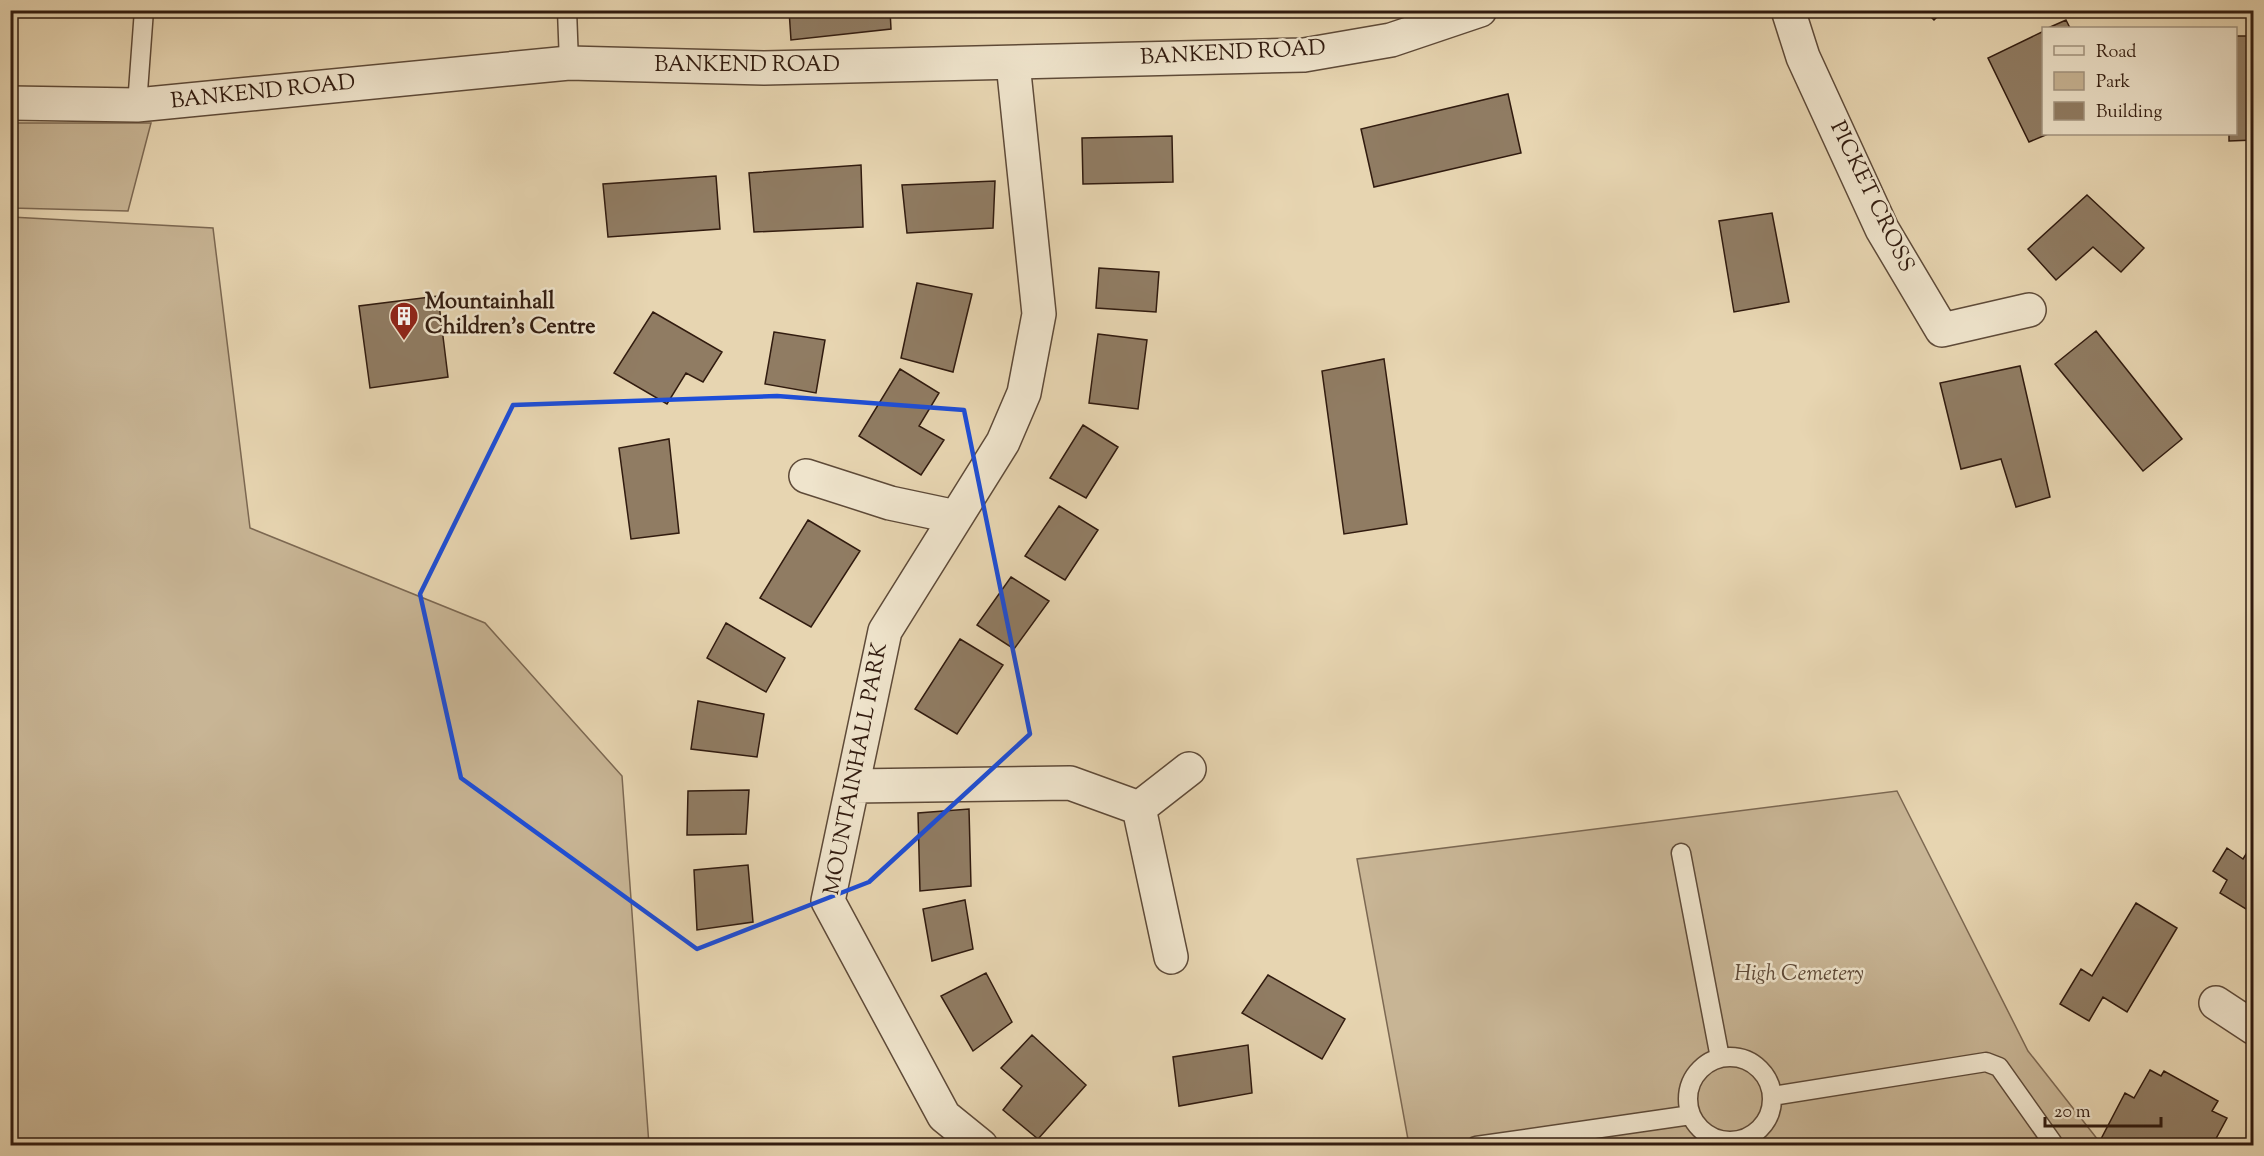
<svg xmlns="http://www.w3.org/2000/svg" width="2264" height="1156" viewBox="0 0 2264 1156" font-family="'Sorts Mill Goudy',serif">
  <style>
    .green { fill: #c8b595; stroke: #7c6852; stroke-width: 1.5 }
    .building { fill: #907c63; stroke: #311b0f; stroke-width: 1.5 }
    .lines { fill: none; stroke-linecap: round; stroke-linejoin: round }
    .service-casing { stroke: #5e4a38; stroke-width: 21 }
    .minor-casing { stroke: #5e4a38; stroke-width: 36 }
    .tertiary-casing { stroke: #5e4a38; stroke-width: 36 }
    .service { stroke: #efe4cc; stroke-width: 18 }
    .minor { stroke: #efe4cc; stroke-width: 33 }
    .tertiary { stroke: #efe4cc; stroke-width: 33 }
    .marked { fill: none; stroke: #1d4ed8; stroke-width: 4.5; stroke-linejoin: round }
    .labels { text-anchor: middle; dominant-baseline: central; stroke-width: 5; stroke-linejoin: round; paint-order: stroke }
    .street-label { font-size: 22px; fill: #311b0f; stroke: #efe4cc }
    .poi-label { font-size: 22px; font-weight: bold; fill: #311b0f; stroke: #efe4cc; text-anchor: start }
    .park-label { font-size: 22px; font-style: italic; fill: #5e4937; stroke: #efe4cc }
  </style>
  <rect width="100%" height="100%" fill="#e7d5b1"/>
  <filter id="stains"><feTurbulence type="fractalNoise" baseFrequency=".00333" numOctaves="4"/><feColorMatrix values="0 0 0 0 .2 0 0 0 0 .09 0 0 0 0 .02 0 0 0 .5 -.17"/></filter>
  <radialGradient id="worn" r=".72"><stop offset=".6" stop-color="#630" stop-opacity="0"/><stop offset="1" stop-color="#630" stop-opacity=".3"/></radialGradient>
  <!-- green -->
  <path class="green" d="M11 123H151L128 211 11 208Z
    M11 217 213 228 250 528 485 623 622 776 649 1145H11Z
    M1897 791 2028 1051 2102 1145H1409L1357 859Z"/>
  <!-- building -->
  <path class="building" d="M789 10H890L891 29 791 40Z
    M1924 10H1944L1934 20Z
    M2066 20 2070 28H2048Z
    M2044 31V134H2048L2029 142 1988 58Z
    M2236 36H2254V140L2229 141V134H2236Z
    M1508 94 1521 153 1374 187 1361 129Z
    M1172 136 1173 182 1083 184 1082 138Z
    M861 165 863 227 754 232 749 173Z
    M716 176 720 229 608 237 603 184Z
    M995 181 993 228 907 233 902 185Z
    M2087 195 2144 248 2121 272 2093 247 2056 280 2028 249Z
    M1772 213 1789 302 1734 312 1719 221Z
    M1099 268 1159 272 1156 312 1096 308Z
    M917 283 972 294 953 372 901 358Z
    M438 296 448 377 370 388 359 306Z
    M653 312 722 352 703 382 686 373 667 404 614 373Z
    M2096 331 2182 439 2143 471 2055 364Z
    M774 332 825 340 816 393 765 384Z
    M1098 334 1147 340 1138 409 1089 403Z
    M1384 359 1407 524 1344 534 1322 371Z
    M2020 366 2050 497 2016 507 2001 459 1961 469 1940 383Z
    M900 369 939 393 919 426 944 440 921 475 859 436Z
    M1083 425 1118 447 1086 498 1050 478Z
    M669 439 679 533 631 539 619 448Z
    M1059 506 1098 530 1065 580 1025 556Z
    M808 520 860 551 811 627 760 598Z
    M1011 577 1049 601 1014 649 977 625Z
    M726 623 785 658 766 692 707 658Z
    M960 639 1003 665 957 734 915 709Z
    M698 701 764 714 757 757 691 749Z
    M749 790 746 834 687 835 688 791Z
    M969 809 971 886 920 891 918 813Z
    M2227 848 2243 859 2248 851 2254 854V914L2220 893 2227 880 2213 871Z
    M748 865 753 922 697 930 694 870Z
    M965 900 973 949 932 961 923 909Z
    M2136 903 2177 928 2127 1012 2103 997 2089 1021 2060 1004 2081 969 2092 976Z
    M986 973 1012 1022 973 1051 941 996Z
    M1268 975 1345 1019 1322 1059 1242 1013Z
    M1032 1035 1086 1085 1038 1139 1003 1110 1022 1086 1001 1068Z
    M1248 1045 1252 1093 1179 1106 1173 1057Z
    M2150 1070 2161 1076 2164 1071 2218 1101 2212 1111 2227 1118 2212 1146H2114L2101 1139 2125 1093 2134 1098Z"/>
  <g class="lines">
    <!-- service casing -->
    <g class="service-casing">
      <path id="service" d="M567 10 569 63
        M137 105 144 10
        M1681 853 1720 1058
        M1688 1099a42 42 0 1 1 84 0a42 42 0 1 1-84 0Z
        M1773 1096 1986 1062 1999 1067 2055 1146
        M1476 1146 1691 1115"/>
    </g>
    <!-- minor casing -->
    <g class="minor-casing">
      <path id="minor" d="M1788 10 1803 57 1882 229 1942 330 2029 310
        M806 476 890 503 956 517
        M853 786 1070 783 1139 808 1171 957
        M1139 808 1189 769
        M2216 1003 2254 1028
        M981 1146 944 1116 828 901 885 631 1003 442 1024 393 1039 314 1013 63"/>
    </g>
    <!-- tertiary casing -->
    <g class="tertiary-casing">
      <path id="tertiary" d="M10 103 137 105 569 63 764 68 1304 55 1391 40 1480 10"/>
    </g>
    <!-- service -->
    <use href="#service" class="service"/>
    <!-- minor -->
    <use href="#minor" class="minor"/>
    <!-- tertiary -->
    <use href="#tertiary" class="tertiary"/>
  </g>
  <!-- marked area -->
  <path class="marked" d="M777 396 964 410 1030 734 869 882 697 949 461 778 420 594 513 405Z"/>
  <!-- icons -->
  <defs>
    <g id="building-pin" transform="scale(1.5)"><path d="M0 17L-7.5 6A9.5 9.5 0 1 1 7.5 6Z" fill="#8f2418" stroke="#efe4cc"/><path d="M-4-6H4V6H1V3H-1V6H-4ZM-2.5-4.3h1.7v1.8h-1.7ZM.8-4.3h1.7v1.8H.8ZM-2.5-1h1.7V.8h-1.7ZM.8-1h1.7V.8H.8Z" fill="#fff"/></g>
  </defs>
  <g fill-rule="evenodd">
    <use href="#building-pin" x="404" y="316"/>
  </g>
  <g class="labels">
    <!-- street labels -->
    <g class="street-label">
      <text transform="translate(1233 54) rotate(-3)">BANKEND ROAD</text>
      <text x="747" y="66">BANKEND ROAD</text>
      <text transform="translate(263 93) rotate(-6)">BANKEND ROAD</text>
      <text transform="translate(1871 197) rotate(64)">PICKET CROSS</text>
      <text transform="translate(857 769) rotate(-79)">MOUNTAINHALL PARK</text>
    </g>
    <!-- poi labels -->
    <g class="poi-label">
      <text x="425" y="303">Mountainhall<tspan x="425" dy="25">Children's Centre</tspan></text>
    </g>
    <!-- park labels -->
    <g class="park-label">
      <text x="1799" y="975">High Cemetery</text>
    </g>
  </g>
  <!-- margin -->
  <rect width="2264" height="1156" fill="none" stroke="#e7d5b1" stroke-width="36"/>
  <rect x="12" y="12" width="2240" height="1132" fill="none" stroke="#311b0f" stroke-width="3"/>
  <rect x="18" y="18" width="2228" height="1120" fill="none" stroke="#311b0f" stroke-width="1.5"/>
  <!-- legend -->
  <rect x="2042" y="27" width="195" height="108" fill="#efe4cc" stroke="#a39480" stroke-width="1.5"/>
  <rect x="2054" y="46" width="30" height="9" fill="#efe4cc" stroke="#a39480" stroke-width="1.5"/>
  <text x="2096" y="57" font-size="18" fill="#311b0f">Road</text>
  <rect x="2054" y="72" width="30" height="18" fill="#c8b595" stroke="#a39480" stroke-width="1.5"/>
  <text x="2096" y="87" font-size="18" fill="#311b0f">Park</text>
  <rect x="2054" y="102" width="30" height="18" fill="#907c63" stroke="#a39480" stroke-width="1.5"/>
  <text x="2096" y="117" font-size="18" fill="#311b0f">Building</text>
  <!-- scale -->
  <path d="M2045 1117v9h116v-9" fill="none" stroke="#311b0f" stroke-width="3"/>
  <text x="2054" y="1117" font-size="18" fill="#311b0f" stroke="#efe4cc" stroke-width="4.5" paint-order="stroke">20 m</text>
  <rect width="100%" height="100%" filter="url(#stains)"/>
  <rect width="100%" height="100%" fill="url(#worn)"/>
</svg>
